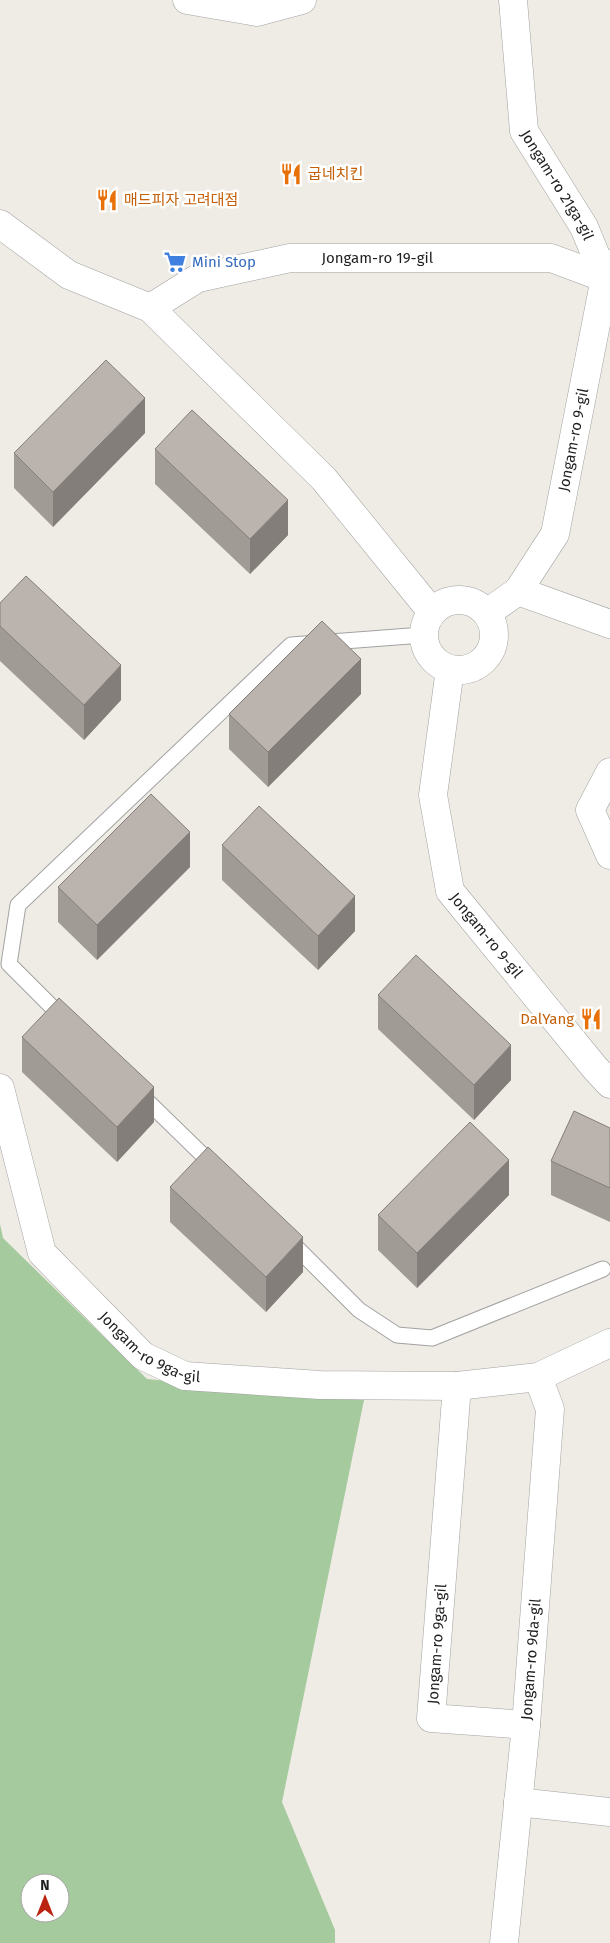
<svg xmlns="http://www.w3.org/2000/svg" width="610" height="1943" viewBox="0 0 610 1943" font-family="'Fira Sans','Noto Sans KR',sans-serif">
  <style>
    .forest { fill: #a5ca9d; fill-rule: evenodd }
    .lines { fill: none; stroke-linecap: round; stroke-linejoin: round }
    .service-casing { stroke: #a2a2a2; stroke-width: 17 }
    .minor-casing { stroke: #a2a2a2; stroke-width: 29 }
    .service { stroke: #fff; stroke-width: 15 }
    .minor { stroke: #fff; stroke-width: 28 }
    .wall { fill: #a19b96 }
    .shaded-wall { fill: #837e7a }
    .building { fill: #bbb4ae; stroke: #837e7a }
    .labels { text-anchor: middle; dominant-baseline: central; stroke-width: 5; stroke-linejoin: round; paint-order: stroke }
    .food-label { font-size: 15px; fill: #c56008; stroke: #fff; text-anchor: start }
    .street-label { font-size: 15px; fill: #1e1e1e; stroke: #fff }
    .shop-label { font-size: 15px; fill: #366cbe; stroke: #fff; text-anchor: start }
  </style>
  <rect width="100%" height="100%" fill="#eeece4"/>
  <!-- forest -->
  <path class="forest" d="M0 1224 3 1238 147 1379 364 1400 282 1802 335 1930V1943H0ZM30 1883H60V1913H30Z"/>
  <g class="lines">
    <!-- service casing -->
    <g class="service-casing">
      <path id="service" d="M65 1020 9 964 18 905 291 645 423 635
        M140 1094 215 1167
        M290 1241 359 1310 397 1335 432 1338 603 1269"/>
    </g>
    <!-- minor casing -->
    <g class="minor-casing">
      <g id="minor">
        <path d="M187 0 257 12 302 0"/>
        <path id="s1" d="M513 0 524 131 584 227 605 278"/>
        <path d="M0 224 69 275 150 308 324 479 432 612"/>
        <path id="s2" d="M150 308 198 278 290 258H551L610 280"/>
        <path d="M518 591 610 624"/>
        <circle cx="459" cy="635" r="35"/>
        <path id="s3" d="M487 613 518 591 555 534 605 278 610 264"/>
        <path id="s4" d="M450 669 433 795 450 891 595 1068 610 1084"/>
        <path d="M610 772 590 810 610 855"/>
        <path id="s5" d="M0 1088 42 1253 143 1356 185 1376 320 1385 457 1386 538 1377 610 1343"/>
        <path d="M457 1386 431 1718 526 1725"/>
        <path d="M518 1802 610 1812"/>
        <path id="s6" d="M504 1943 526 1725 550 1409 538 1377"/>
      </g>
    </g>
    <!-- service -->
    <use href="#service" class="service"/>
    <!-- minor -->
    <use href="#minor" class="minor"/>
  </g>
  <!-- wall -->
  <path class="wall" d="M145 433 53 527 14 488V453Z
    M155 449 288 535 250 574 155 484Z
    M0 603 121 700 84 740 0 661Z
    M361 694 268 787 229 749V714Z
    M222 845 355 931 318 970 222 880Z
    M190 867 97 960 58 922V887Z
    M378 995 511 1080 474 1120 378 1029Z
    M22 1037 154 1122 117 1162 22 1072Z
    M610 1128V1222L551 1195V1161Z
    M170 1187 303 1272 266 1312 170 1222Z
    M509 1195 417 1288 378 1250V1215Z"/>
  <!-- shaded-wall -->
  <path class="shaded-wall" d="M145 398V433L53 527V492Z
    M288 500V535L250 574V539Z
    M361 659V694L268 787V752Z
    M121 665V700L84 740V705Z
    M190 832V867L97 960V925Z
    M355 896V931L318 970V936Z
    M511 1045V1080L474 1120V1085Z
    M154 1087V1122L117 1162V1127Z
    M509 1160V1195L417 1288V1253Z
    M303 1237V1272L266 1312V1277Z"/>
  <!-- building -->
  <path class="building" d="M106 360 145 398 53 492 14 453Z
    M192 410 288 500 250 539 155 449Z
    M26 576 121 665 84 705 0 626V603Z
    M322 621 361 659 268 752 229 714Z
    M151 794 190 832 97 925 58 887Z
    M259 806 355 896 318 936 222 845Z
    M416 955 511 1045 474 1085 378 995Z
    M59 998 154 1087 117 1127 22 1037Z
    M574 1111 610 1128V1188L551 1161Z
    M470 1122 509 1160 417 1253 378 1215Z
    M208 1147 303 1237 266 1277 170 1187Z"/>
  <!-- icons -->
  <defs>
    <g id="restaurant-bare" transform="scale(1.725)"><path d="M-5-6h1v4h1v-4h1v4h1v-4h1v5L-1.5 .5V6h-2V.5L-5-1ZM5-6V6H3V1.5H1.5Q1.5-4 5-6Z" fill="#e8710a" stroke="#fff" stroke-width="2.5" paint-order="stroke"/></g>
    <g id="supermarket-bare" transform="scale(1.725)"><path d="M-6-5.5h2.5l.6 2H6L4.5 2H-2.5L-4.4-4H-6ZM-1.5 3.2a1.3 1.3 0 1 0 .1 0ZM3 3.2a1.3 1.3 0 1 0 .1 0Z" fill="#3f7fe0" stroke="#fff" stroke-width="2.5" paint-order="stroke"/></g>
  </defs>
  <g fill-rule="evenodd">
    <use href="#restaurant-bare" x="291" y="174"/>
    <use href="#restaurant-bare" x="107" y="200"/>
    <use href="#supermarket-bare" x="175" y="262"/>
    <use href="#restaurant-bare" x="591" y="1019"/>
  </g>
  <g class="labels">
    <!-- food labels -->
    <g class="food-label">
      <text x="308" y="174">굽네치킨</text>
      <text x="124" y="200">매드피자 고려대점</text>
      <text x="574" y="1019" text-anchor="end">DalYang</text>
    </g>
    <!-- street labels -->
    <g class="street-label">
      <text stroke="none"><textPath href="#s1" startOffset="195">Jongam-ro 21ga-gil</textPath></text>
      <text stroke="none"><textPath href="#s2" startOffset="238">Jongam-ro 19-gil</textPath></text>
      <text stroke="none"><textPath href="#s3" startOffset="202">Jongam-ro 9-gil</textPath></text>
      <text stroke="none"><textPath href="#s4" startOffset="282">Jongam-ro 9-gil</textPath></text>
      <text stroke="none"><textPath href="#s5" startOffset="316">Jongam-ro 9ga-gil</textPath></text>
      <text transform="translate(437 1644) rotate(-86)">Jongam-ro 9ga-gil</text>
      <text stroke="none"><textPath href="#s6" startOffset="285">Jongam-ro 9da-gil</textPath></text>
    </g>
    <!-- shop labels -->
    <g class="shop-label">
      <text x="192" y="262">Mini Stop</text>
    </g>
  </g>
  <!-- north arrow -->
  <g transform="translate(45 1898)"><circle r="24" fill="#ffffff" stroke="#a5a5a5"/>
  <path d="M0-4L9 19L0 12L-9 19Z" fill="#ba2411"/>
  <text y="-8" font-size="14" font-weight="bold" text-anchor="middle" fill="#1e1e1e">N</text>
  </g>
</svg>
